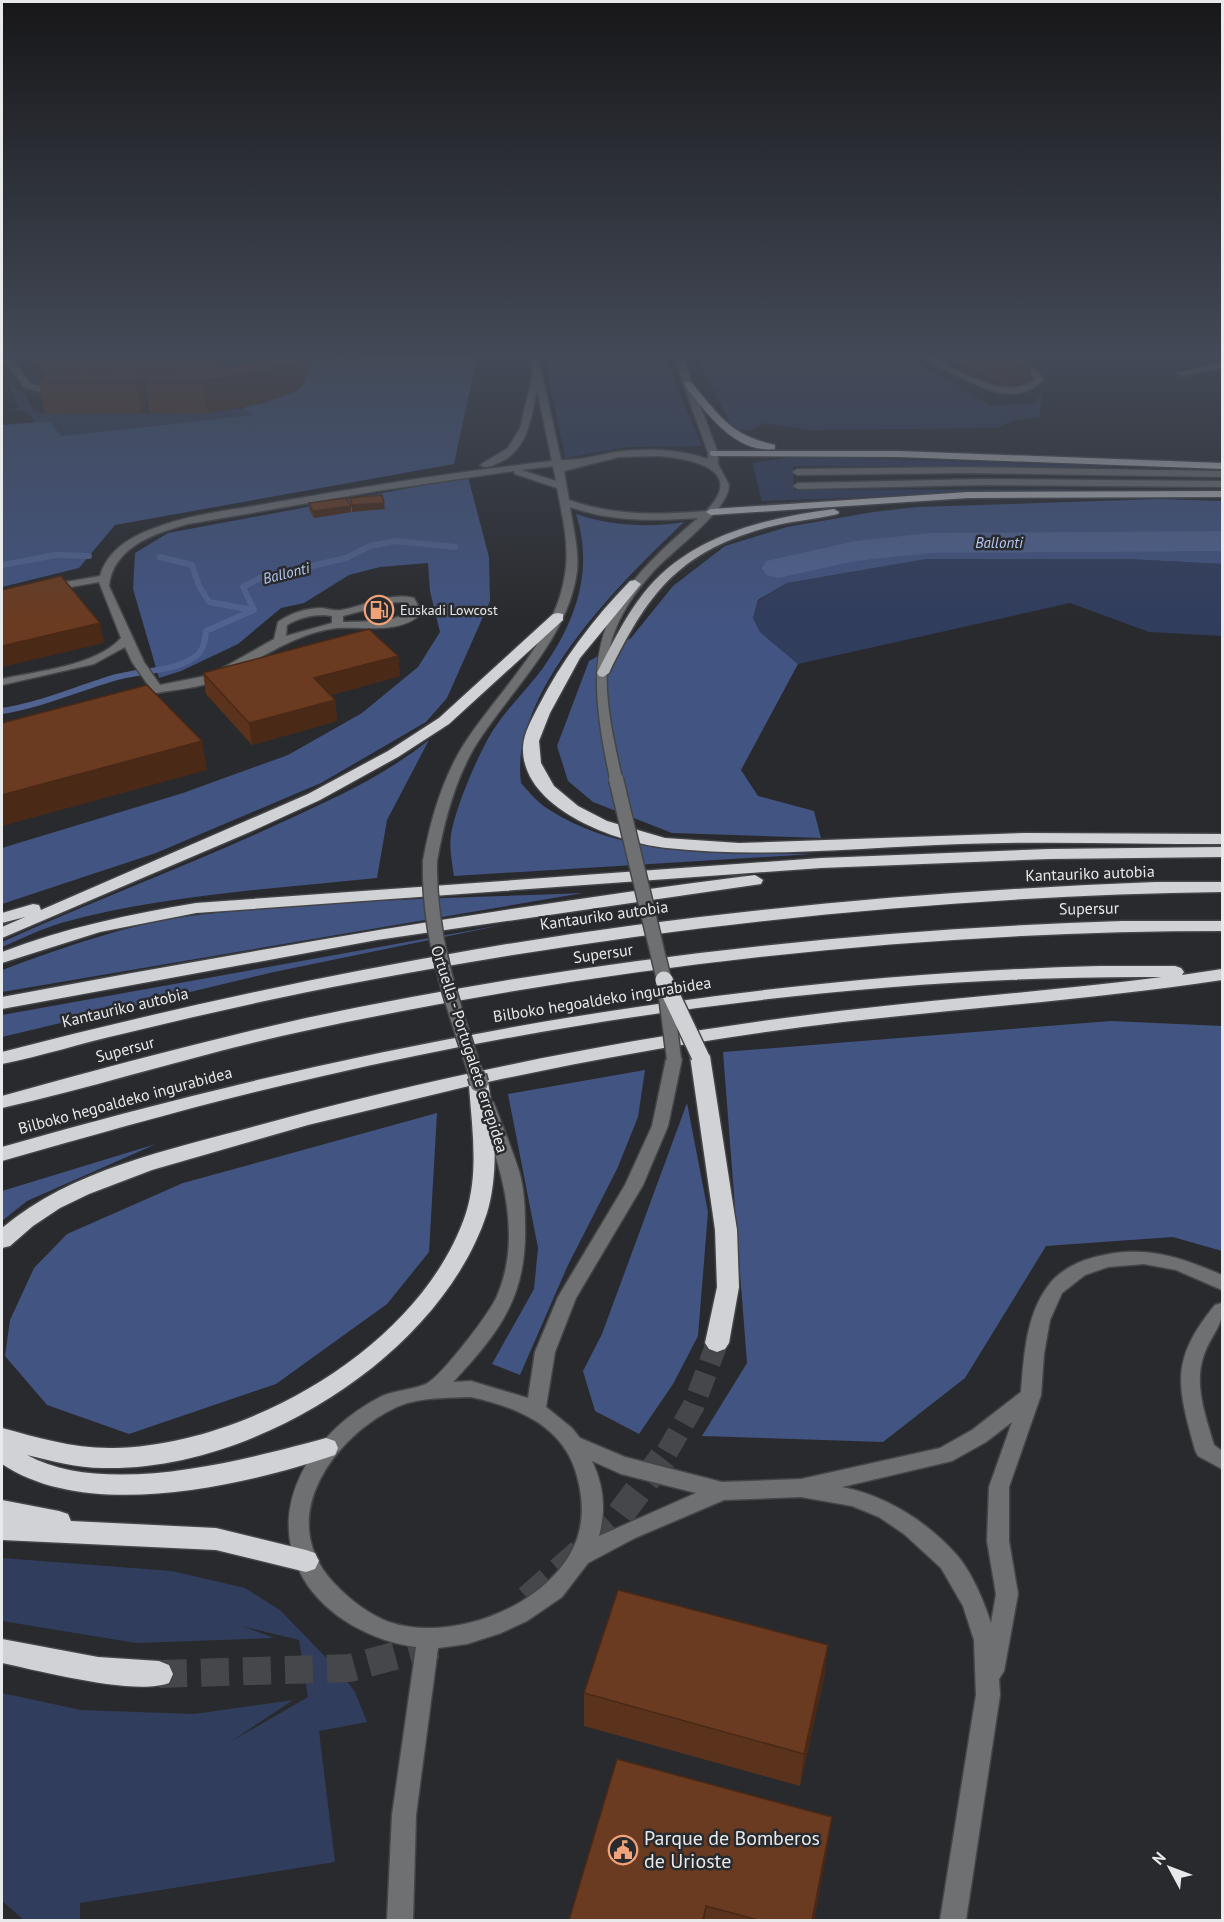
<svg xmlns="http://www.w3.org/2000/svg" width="1224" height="1922" viewBox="0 0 1224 1922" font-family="'PT Sans',sans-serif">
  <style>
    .green { fill: #313d5d }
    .forest { fill: #425481 }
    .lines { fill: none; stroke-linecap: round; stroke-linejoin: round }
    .stream-far1 { stroke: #506290; stroke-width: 4.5 }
    .stream { stroke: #506290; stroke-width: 6 }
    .river { fill: #506290; fill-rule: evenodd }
    .highway-tunnel-far1 { stroke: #46474a; stroke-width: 22; stroke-dasharray: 22 11; stroke-linecap: butt }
    .highway-tunnel { stroke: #46474a; stroke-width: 28; stroke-dasharray: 28 14; stroke-linecap: butt }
    .minor-casing { stroke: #444548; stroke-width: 3 }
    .major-casing { stroke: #444548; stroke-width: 3 }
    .highway-casing { stroke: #444548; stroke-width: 3 }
    .minor { fill: #6f7071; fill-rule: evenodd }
    .major { fill: #b5b6b9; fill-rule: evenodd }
    .highway { fill: #d0d2d6; fill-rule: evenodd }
    .minor-bridge-far1-casing { stroke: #444548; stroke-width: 17; stroke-linecap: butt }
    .minor-bridge-casing { stroke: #444548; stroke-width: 21; stroke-linecap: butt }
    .highway-bridge-casing { stroke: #444548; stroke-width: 20; stroke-linecap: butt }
    .minor-bridge-far1 { stroke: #6f7071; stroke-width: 14 }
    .minor-bridge { stroke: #6f7071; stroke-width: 18 }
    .highway-bridge { stroke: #d0d2d6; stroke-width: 17 }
    .wall { fill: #5b331c }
    .shaded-wall { fill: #4a2917 }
    .building { fill: #6a3b21; stroke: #4a2917; stroke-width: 1.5 }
    .labels { text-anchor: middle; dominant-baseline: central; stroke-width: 5; stroke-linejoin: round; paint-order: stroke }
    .far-poi-label { font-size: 14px; fill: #e8e9eb; stroke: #292a2d; text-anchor: start }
    .far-water-label { font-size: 15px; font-style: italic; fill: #b6c8f3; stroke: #292a2d }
    .street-label { font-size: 16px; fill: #e8e9eb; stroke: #292a2d }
    .near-poi-label { font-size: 20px; fill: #e8e9eb; stroke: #292a2d; text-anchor: start }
  </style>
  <rect width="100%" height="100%" fill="#292a2d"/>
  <!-- green -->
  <path class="green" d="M544 352H662L702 446 628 447 565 458Z
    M695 352H898L989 405 1031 404 1042 395 1039 417 1015 420 996 428 807 430 764 423C751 431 744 434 730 424Z
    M8 382 23 393 34 411 45 414 208 413 243 408 255 415 60 436 50 421 36 422 27 412 13 409 20 406 15 402Z
    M801 456 1126 467 793 466 794 490 1090 489 762 501 752 463Z
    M927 559H1127L1222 564V636L1149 632 1070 603 798 664 760 632 753 618 758 601 787 583Z
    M2 1558 172 1571 245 1588 280 1610 340 1672 355 1692 367 1722 319 1731 335 1862 80 1903V1920H24L2 1901V1693L81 1710 194 1714 293 1700 230 1742 308 1697 299 1640 242 1626 274 1638 136 1643 2 1621Z"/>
  <!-- forest -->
  <path class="forest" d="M367 352H478L454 464 115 525 79 568 2 587V425L50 421 61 436 253 415 243 408 296 391 304 383 310 362C329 357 353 369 367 352Z
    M468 477 489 557 490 601 447 698 426 722 321 783 156 853 2 904V848L183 793 288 755 362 713 418 667 440 632 430 591 428 563 380 567 349 575 304 603 281 608 238 644 181 671 159 678 133 589 135 553 168 533Z
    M1160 499 1222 501V564L1127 559H927L787 583 758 600 753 618 760 632 798 664 741 770 758 796 814 811 821 838 672 833 593 802 568 781 557 746 589 661 631 638 673 586 725 546 787 527 873 512 917 507Z
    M576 514C612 526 648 528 684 522 623 580 509 692 521 783 529 792 538 803 548 809 626 859 724 853 814 854L454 876C452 863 449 848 451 835 455 809 476 760 489 737 503 712 526 691 543 668 576 621 594 570 576 514Z
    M429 740 387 820 377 878C272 889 163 895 61 923 41 929 21 939 2 947V942C93 901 187 866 278 824 331 800 384 776 429 740Z
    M583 893 2 992V970C65 947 130 923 198 915 325 900 455 898 583 893Z
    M507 924 274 972 2 1037V1015Z
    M1111 1021 1222 1026V1251L1173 1237 1046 1246 965 1378 883 1442 702 1436 747 1363 723 1052Z
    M645 1070 638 1117 617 1169 568 1265 520 1375 492 1364 534 1289 538 1248 508 1094Z
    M687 1103 708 1212 698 1336 673 1384 639 1434 595 1411 583 1371 602 1334Z
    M437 1113 429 1252 387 1304 276 1384 129 1434 47 1405 5 1356 10 1320 34 1268 67 1234 183 1183Z
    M156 1144 27 1201 2 1221V1191Z"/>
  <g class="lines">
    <!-- stream-far1 -->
    <path class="stream-far1" d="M393 542H401"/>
    <!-- stream -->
    <path class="stream" d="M160 557 192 565 199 586 209 602 253 610
      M2 565 56 555 89 556
      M2 711C42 705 78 688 117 677 142 670 175 672 196 656 204 650 205 640 206 631L254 610 243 587 260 578 346 558 370 546 396 541 455 547"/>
    <!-- river -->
    <path class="river" d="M1222 531V551L930 553 855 561 778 578 766 575 762 568 766 561 855 541 930 533Z"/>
    <!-- highway-tunnel-far1 -->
    <path class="highway-tunnel-far1" d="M667 1452 694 1405 717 1343"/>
    <!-- highway-tunnel -->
    <path class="highway-tunnel" d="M528 1599 613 1524 668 1451
      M159 1674 350 1668 439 1644"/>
    <!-- minor casing -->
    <g class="minor-casing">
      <path id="minor" d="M2 352H7L31 384 64 393 60 396 25 388 2 356Z
        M252 352H260L249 379 242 381Z
        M354 352H364L347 360 291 358 287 356 291 354 346 355Z
        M529 352H537L561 460C581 461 597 455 616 452 646 448 679 449 708 459V453L672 352H680L718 453V464L729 485C729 511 670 552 652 573 635 592 620 614 612 639 599 685 613 734 622 779L621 782 616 783 610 779C582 647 594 606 698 518 655 521 612 522 570 507 573 528 579 549 577 571 568 640 509 691 474 748 454 783 444 822 437 861L430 865 423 861C430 822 441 783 461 749 496 692 555 643 565 574 570 546 562 515 557 488L515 474 514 471 377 491 188 524C155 533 113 547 109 586L144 662 160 685 210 675 274 639 278 622C291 613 306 608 322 608 328 609 335 611 341 610 365 606 389 592 414 598L422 613C400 635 365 626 338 628 293 633 259 661 220 679 202 688 177 689 157 693L153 692 132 662 125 647 94 664 2 685V679C37 671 96 666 121 638L99 582 48 591 43 588 48 585 100 576C107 551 130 537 152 529 192 513 235 510 277 502 368 486 460 471 552 461L537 390C531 418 528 451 498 463 491 466 486 469 480 465L508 448 520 428 533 372ZM659 456C691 459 747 469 706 511 658 515 614 516 569 500L564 471 619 457ZM553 466 556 481 521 470ZM395 602 406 603 410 612 387 621 343 622V616ZM324 615 332 616V623L286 636 287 625C299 618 310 615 324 615Z
        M913 352H923C952 366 1005 405 1035 379L1011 352H1019L1044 379C1017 409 978 386 950 372 938 366 923 360 913 352Z
        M1209 352 1222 353V358L1210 354Z
        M1222 362V368L1181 376 1177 373Z
        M964 467 1222 471V477L964 473 797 475 792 472 797 469Z
        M984 479 1222 481V487L984 485 798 489 793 486 798 483Z
        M674 1054 682 1059 668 1126 643 1185 576 1298 555 1352 546 1407 572 1428 580 1438 625 1457 722 1482 801 1479 940 1448 972 1430 1021 1392C1024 1356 1026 1315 1048 1286 1056 1274 1072 1265 1085 1260 1137 1243 1174 1254 1222 1275V1290L1176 1270 1144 1264 1108 1267 1085 1275 1062 1293 1050 1320 1044 1354 1041 1395 1009 1487V1541L1018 1594 1004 1671 999 1679 1000 1695 966 1920H940L976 1695 974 1640 963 1606 941 1568 904 1534 879 1517 852 1506 801 1497 724 1500 635 1538 588 1563 562 1597 527 1621 501 1633 467 1644 438 1648 416 1815 413 1920H387L392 1815 416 1647C372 1641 326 1617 303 1578 262 1505 316 1429 382 1396 396 1390 412 1390 426 1384 441 1377 490 1313 497 1296 524 1234 500 1165 479 1106L481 1102H493L495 1106C503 1127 512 1149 519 1171 524 1188 525 1207 525 1225 527 1296 500 1332 453 1382L471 1381 528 1398 535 1352 558 1297 625 1185 652 1126 666 1059ZM471 1397C517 1407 564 1426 577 1476 583 1498 584 1518 577 1539 554 1604 453 1644 389 1622 368 1614 349 1599 334 1583 273 1519 334 1435 399 1406 421 1397 448 1398 471 1397ZM1012 1422 989 1487 987 1541 996 1594 991 1623C984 1601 971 1570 955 1553 926 1521 885 1495 842 1487L952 1461 986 1442ZM592 1461 621 1474 696 1493 599 1536C606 1510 604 1486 592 1461Z
        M1222 1303C1224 1329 1210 1334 1203 1358 1194 1386 1206 1418 1214 1445L1222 1451V1469L1198 1456 1195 1450C1177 1385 1170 1360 1215 1305Z"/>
    </g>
    <!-- major casing -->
    <g class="major-casing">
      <path id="major" d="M685 382H691C720 416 730 435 775 445V449C735 454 707 413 685 386Z
        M710 451H899L1222 463V469L899 457 713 456 710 455Z
        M1222 491V497L968 498 711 515 706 512 711 509 968 492Z
        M834 509 839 512 838 514C813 520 789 521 765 528 677 553 647 595 609 673L603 677 599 676 597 673C611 646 624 618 643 594 688 536 764 518 834 509Z"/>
    </g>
    <!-- highway casing -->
    <g class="highway-casing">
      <path id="highway" d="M635 580 641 584 580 658 550 713 539 741 541 763 554 786 578 806 607 821 665 838 739 843 1026 833 1222 834V844C1135 844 1048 841 961 844 863 847 765 859 667 848 618 843 521 809 523 747 524 732 532 719 538 707 562 660 593 619 630 581Z
        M558 613 563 614V620L449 724 398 757 320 800 250 832 2 938V927L25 917 2 923V913L33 904 39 905 41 910 308 794 388 751 439 718 553 614Z
        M1222 847V857L1049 859 821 868 196 913 100 932 2 963V952C64 928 130 914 196 903L821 858 1049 849Z
        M755 875 763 880 761 884 377 940 2 1009V997C252 950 502 907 755 875Z
        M1156 882H1222V892C933 896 643 928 359 982 279 997 200 1015 122 1034 82 1043 42 1056 2 1064V1052C157 1012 314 977 472 950 698 911 927 891 1156 882Z
        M1122 921H1222V931C917 931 608 966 309 1030 205 1052 104 1085 2 1108V1096C103 1068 204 1041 306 1018 574 961 849 930 1122 921Z
        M1099 966H1175L1181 968 1184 972 1182 975 1222 969V980C1096 999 969 1008 843 1022 724 1036 605 1057 488 1082 495 1122 499 1174 487 1213 440 1357 251 1472 103 1468 77 1468 52 1461 27 1455 106 1498 244 1460 326 1438L335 1441 338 1448 335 1455C243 1486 88 1522 2 1464V1428C39 1438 75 1449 114 1448 248 1445 422 1346 466 1213 479 1172 472 1128 469 1086L308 1125 152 1170 89 1194 60 1208 33 1226 10 1246 2 1248V1228C72 1169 169 1150 256 1126 447 1073 642 1035 839 1011 947 998 1055 991 1162 977 883 975 595 1014 323 1076 215 1100 108 1131 2 1161V1147C360 1044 725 976 1099 966Z
        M700 1050 707 1052 710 1056 737 1230 739 1287 729 1343 725 1349 717 1352 709 1349 705 1343 717 1287 715 1230 690 1056 693 1052Z
        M2 1500 59 1511 68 1514 71 1521 216 1528 306 1550 315 1553 319 1561 315 1569 306 1572 216 1550 2 1540Z
        M2 1639 98 1657 159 1661 169 1665 173 1674 169 1683C135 1696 40 1671 2 1663Z"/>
    </g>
    <!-- minor -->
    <use href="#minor" class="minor"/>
    <!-- major -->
    <use href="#major" class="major"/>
    <!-- highway -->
    <use href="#highway" class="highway"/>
    <!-- minor-bridge-far1 casing -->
    <g class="minor-bridge-far1-casing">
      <path id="minor-bridge-far1" d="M616 779 664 980 674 1059
        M430 861C428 937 453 1006 477 1077"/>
    </g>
    <!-- minor-bridge casing -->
    <g class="minor-bridge-casing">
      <path id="minor-bridge" d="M477 1076 479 1083"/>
    </g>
    <!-- highway-bridge casing -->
    <g class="highway-bridge-casing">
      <path id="highway-bridge" d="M664 980 700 1056"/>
    </g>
    <!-- minor-bridge-far1 -->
    <use href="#minor-bridge-far1" class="minor-bridge-far1"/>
    <!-- minor-bridge -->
    <use href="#minor-bridge" class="minor-bridge"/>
    <!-- highway-bridge -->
    <use href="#highway-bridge" class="highway-bridge"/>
  </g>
  <!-- wall -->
  <path class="wall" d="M31 352H220L222 368 310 362 304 383 296 391 263 403 208 413H150L145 381H142L146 404 141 413 45 414 39 383 44 375Z
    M933 352H1025L1030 375 1025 381 1006 386Z
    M309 503 351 506V512L314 518 309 510Z
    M398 656 400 676 331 695 335 700 337 721 252 745 206 694 203 673Z
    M828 1645 824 1678 800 1786 584 1726V1693Z
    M832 1817 827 1850 814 1920H569Z"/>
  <!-- shaded-wall -->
  <path class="shaded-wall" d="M215 352H220L222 372 302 352H309L310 362 304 383 296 391 263 403 208 413 203 381 218 379Z
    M1032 359 1030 375 1025 381 1006 386 1008 369Z
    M141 372 146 404 141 413 136 381Z
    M384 503 385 509 352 512V505Z
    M351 506V512L314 518 313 511Z
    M100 623 104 643 2 667V646Z
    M398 656 400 676 316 699 314 678Z
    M335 700 337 721 252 745 249 723Z
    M202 741 207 770 2 826V795Z
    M828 1645 824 1678 800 1786 804 1754Z
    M832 1817 827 1850 814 1920H812Z
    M706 1906 705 1920H703Z"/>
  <!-- building -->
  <path class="building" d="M269 352H302L293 360 260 372 203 381H145L149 373 194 372 243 365 261 359Z
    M970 352H1025L1032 359 1028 364 1008 369Z
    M141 372 136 381 39 383 45 374Z
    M382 495 384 503 352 505 350 498Z
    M346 498 351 506 313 511 309 503Z
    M61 576 100 623 2 646V590Z
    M369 629 398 656 314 678 335 700 249 723 203 673Z
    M147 685 202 741 2 795V723Z
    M618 1590 828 1645 804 1754 584 1693Z
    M617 1759 832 1817 812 1920H758L706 1906 703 1920H569Z"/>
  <!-- sky -->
  <linearGradient id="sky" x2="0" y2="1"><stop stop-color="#171719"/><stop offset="0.57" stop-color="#434a57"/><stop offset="1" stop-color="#434a57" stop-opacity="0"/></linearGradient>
  <rect width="1224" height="621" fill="url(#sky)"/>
  <!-- icons -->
  <defs>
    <g id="fuel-ring" transform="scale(1.5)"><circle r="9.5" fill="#292a2d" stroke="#f0a279" stroke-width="1.5"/><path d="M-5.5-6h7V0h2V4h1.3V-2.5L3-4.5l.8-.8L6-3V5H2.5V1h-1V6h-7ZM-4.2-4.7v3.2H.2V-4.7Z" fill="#f0a279"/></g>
    <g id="civic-ring" transform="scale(1.5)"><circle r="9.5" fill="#292a2d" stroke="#f0a279" stroke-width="1.5"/><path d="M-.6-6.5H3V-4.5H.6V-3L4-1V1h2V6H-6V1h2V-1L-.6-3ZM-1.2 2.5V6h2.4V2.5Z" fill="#f0a279"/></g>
  </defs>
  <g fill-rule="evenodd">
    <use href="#fuel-ring" x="379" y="610"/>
    <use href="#civic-ring" x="623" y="1850"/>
  </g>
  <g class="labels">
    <!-- far-poi labels -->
    <g class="far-poi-label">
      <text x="400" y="610">Euskadi Lowcost</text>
    </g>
    <!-- far-water labels -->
    <g class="far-water-label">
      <text x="999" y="542">Ballonti</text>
      <text transform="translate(286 573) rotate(-14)">Ballonti</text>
    </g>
    <!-- street labels -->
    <g class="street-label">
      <text transform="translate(1090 873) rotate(-2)">Kantauriko autobia</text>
      <text transform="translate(1089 908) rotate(-1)">Supersur</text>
      <text transform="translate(604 915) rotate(-8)">Kantauriko autobia</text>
      <text transform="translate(603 953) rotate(-8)">Supersur</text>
      <text transform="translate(602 999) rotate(-9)">Bilboko hegoaldeko ingurabidea</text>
      <text transform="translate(125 1007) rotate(-13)">Kantauriko autobia</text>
      <text transform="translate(125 1049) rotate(-15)">Supersur</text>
      <text transform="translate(470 1049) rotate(72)">Ortuella - Portugalete errepidea</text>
      <text transform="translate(125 1100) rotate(-15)">Bilboko hegoaldeko ingurabidea</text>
    </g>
    <!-- near-poi labels -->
    <g class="near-poi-label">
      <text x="644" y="1838">Parque de Bomberos<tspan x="644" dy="23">de Urioste</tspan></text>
    </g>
  </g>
  <!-- border -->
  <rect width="1224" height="1922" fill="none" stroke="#e8e9eb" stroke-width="6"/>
  <!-- north arrow -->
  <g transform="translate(1170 1868) rotate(311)" stroke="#292a2d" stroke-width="4.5" paint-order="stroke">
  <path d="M0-4.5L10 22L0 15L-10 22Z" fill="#e8e9eb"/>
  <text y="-9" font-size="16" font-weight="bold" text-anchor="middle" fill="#e8e9eb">N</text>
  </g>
</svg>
